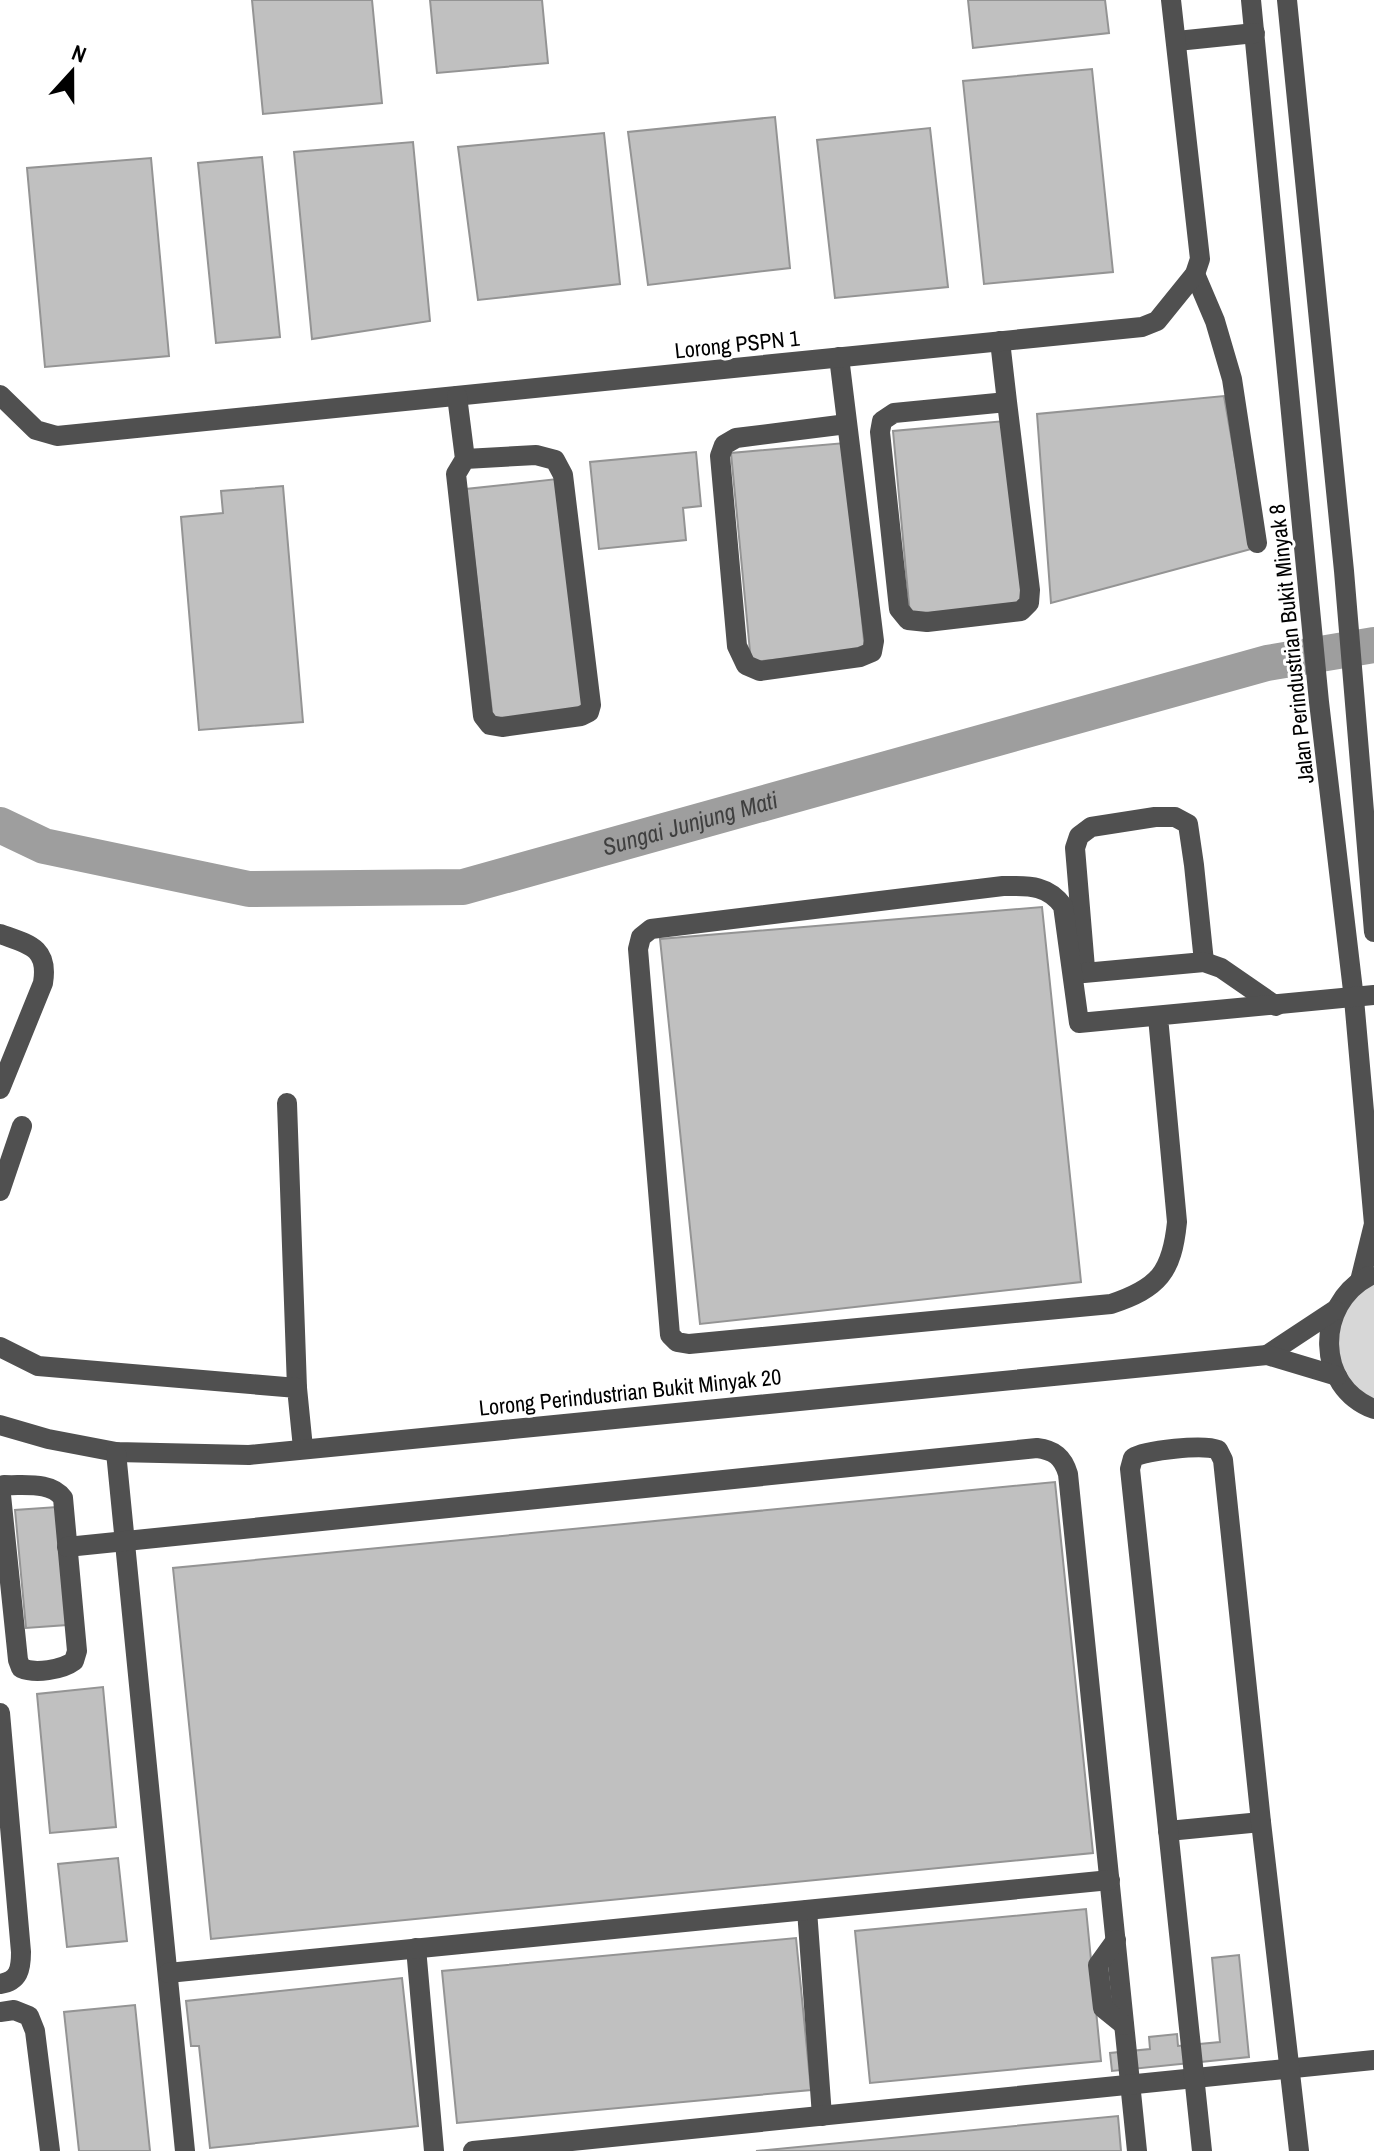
<svg xmlns="http://www.w3.org/2000/svg" width="1374" height="2151" font-family="'Archivo Narrow',sans-serif">
	<style>
		.green { fill: #d7d7d7 }
		.lines { fill: none; stroke-linecap: round; stroke-linejoin: round }
		.river { stroke: #9e9e9e; stroke-width: 36 }
		.building { fill: #c0c0c0; stroke: #949494; stroke-width: 2 }
		.minor { stroke: #505050; stroke-width: 20 }
		.labels { text-anchor: middle; stroke-width: 6; stroke-linejoin: round; paint-order: stroke }
		.street-label { font-size: 22px; fill: #000; stroke: #fff }
		.water-label { font-size: 24px; font-style: italic; fill: #3f3f3f; stroke: #fff }
	</style>
	<rect width="100%" height="100%" fill="#fff"/>
	<!-- green -->
	<polygon class="green" points="1374,1283 1374,1401 1348,1381 1338,1361 1340,1317 1352,1298"/>
	<g class="lines">
		<!-- river -->
		<path class="river" id="s1" d="M 0,825 L 44,846 L 249,889 L 463,887 L 1267,663 L 1374,645"/>
	</g>
	<!-- building -->
	<g class="building">
		<polygon points="252,0 372,0 382,103 263,114"/>
		<polygon points="430,0 542,0 548,63 437,73"/>
		<polygon points="968,0 1105,0 1109,33 973,48"/>
		<polygon points="1092,69 1113,272 984,284 963,81"/>
		<polygon points="775,117 790,268 648,285 628,132"/>
		<polygon points="930,128 948,287 835,298 817,140"/>
		<polygon points="604,133 620,284 478,300 458,147"/>
		<polygon points="413,142 430,321 312,339 294,152"/>
		<polygon points="262,157 280,337 216,343 198,163"/>
		<polygon points="151,158 169,356 45,367 27,168"/>
		<polygon points="1224,396 1251,549 1051,603 1037,414"/>
		<polygon points="1005,421 1023,604 910,615 893,431"/>
		<polygon points="845,443 865,651 751,662 731,453"/>
		<polygon points="696,452 701,506 683,508 686,540 599,549 590,462"/>
		<polygon points="557,479 584,710 493,720 466,489"/>
		<polygon points="283,486 303,722 199,730 181,517 223,513 221,491"/>
		<polygon points="1042,907 1081,1282 700,1324 660,939"/>
		<polygon points="1055,1482 1093,1853 211,1939 173,1568"/>
		<polygon points="57,1507 67,1625 26,1628 15,1510"/>
		<polygon points="103,1687 116,1827 50,1833 37,1694"/>
		<polygon points="118,1858 127,1941 67,1947 58,1864"/>
		<polygon points="1086,1909 1101,2061 870,2083 855,1931"/>
		<polygon points="796,1938 811,2090 457,2123 442,1971"/>
		<polygon points="1239,1955 1249,2057 1112,2071 1110,2053 1150,2049 1149,2037 1177,2034 1178,2046 1220,2042 1212,1958"/>
		<polygon points="402,1978 418,2126 210,2148 199,2046 191,2046 186,2001"/>
		<polygon points="135,2005 150,2151 79,2151 64,2012"/>
		<polygon points="1118,2116 1121,2151 756,2151"/>
	</g>
	<g class="lines">
		<!-- minor -->
		<g class="minor">
			<polyline points="1251,0 1319,702 1354,999 1374,1224 1360,1281"/>
			<polyline points="1287,0 1344,571 1374,932"/>
			<polyline points="1177,41 1255,33"/>
			<polyline points="1195,274 1215,321 1232,379 1257,543"/>
			<polyline points="1000,341 1007,402 1030,590 1029,603 1021,611 927,622 908,620 899,609 880,432 882,421 894,413 1007,402"/>
			<polyline points="839,357 874,641 872,652 860,657 760,671 746,665 737,646 720,456 724,445 736,438 847,424"/>
			<polyline points="0,395 36,430 57,436 1142,327 1157,321 1195,274 1200,259 1171,0"/>
			<polyline points="457,396 465,459 456,474 483,716 490,725 502,727 581,716 589,712 591,705 563,475 555,460 536,455 465,459"/>
			<path d="M 0,934 C 28,944 49,947 43,983 L 0,1089"/>
			<polyline points="1085,968 1075,848 1079,836 1091,827 1155,817 1175,817 1188,824 1194,865 1204,962"/>
			<polyline points="1073,974 1204,962 1221,968 1276,1006"/>
			<path d="M 1158,1017 L 1177,1222 C 1172,1272 1159,1288 1111,1304 L 689,1344 L 677,1342 L 670,1335 L 638,949 L 641,937 L 651,929 L 1003,886 C 1027,886 1047,884 1063,906 L 1079,1023 L 1374,995"/>
			<polyline points="287,1103 297,1388"/>
			<polyline points="0,1191 22,1126"/>
			<path d="M 1369,1276 C 1315,1304 1315,1387 1374,1409"/>
			<polyline points="0,1347 38,1366 297,1388 303,1448"/>
			<polyline points="1267,1355 1335,1310"/>
			<polyline points="0,1425 48,1439 116,1452 249,1455 1267,1355 1337,1376"/>
			<polyline points="116,1452 185,2151"/>
			<path d="M 4,1485 C 24,1486 51,1481 63,1498 L 77,1651 L 74,1661 C 62,1670 35,1674 21,1668 L 18,1660 L 1,1495 L 1,1488 Z"/>
			<path d="M 67,1547 L 1037,1448 C 1054,1450 1063,1457 1068,1474 L 1137,2151"/>
			<path d="M 0,1713 L 21,1952 C 21,1969 19,1981 0,1984"/>
			<polyline points="1168,1831 1261,1822"/>
			<polyline points="807,1910 822,2116"/>
			<polyline points="1116,1940 1098,1965 1103,2008 1124,2025"/>
			<polyline points="416,1948 434,2151"/>
			<polyline points="168,1973 1110,1880"/>
			<polyline points="0,2012 14,2010 29,2016 35,2031 50,2151"/>
			<polyline points="473,2151 1374,2060"/>
			<path d="M 1202,2151 L 1130,1469 L 1133,1458 C 1145,1450 1204,1444 1218,1450 L 1223,1460 L 1261,1822 L 1299,2151"/>
		</g>
	</g>
	<g class="labels">
		<!-- street labels -->
		<g class="street-label">
			<text transform="translate(737 344) rotate(-6)" y="8">Lorong PSPN 1</text>
			<text transform="translate(1291 644) rotate(-96)" y="8">Jalan Perindustrian Bukit Minyak 8</text>
			<text transform="translate(630 1392) rotate(-6)" y="8">Lorong Perindustrian Bukit Minyak 20</text>
		</g>
		<!-- water labels -->
		<g class="water-label">
			<text dy="8" stroke="none"><textPath href="#s1" startOffset="708">Sungai Junjung Mati</textPath></text>
		</g>
	</g>
	<!-- north arrow -->
	<g transform="translate(72 72) rotate(21)" stroke="#ffffff" stroke-width="6" paint-order="stroke">
	<path d="M0-6L14 30L0 20L-14 30Z" fill="#000000"/>
	<text y="-12" font-size="22" font-weight="bold" text-anchor="middle" fill="#000000">N</text>
	</g>
</svg>
